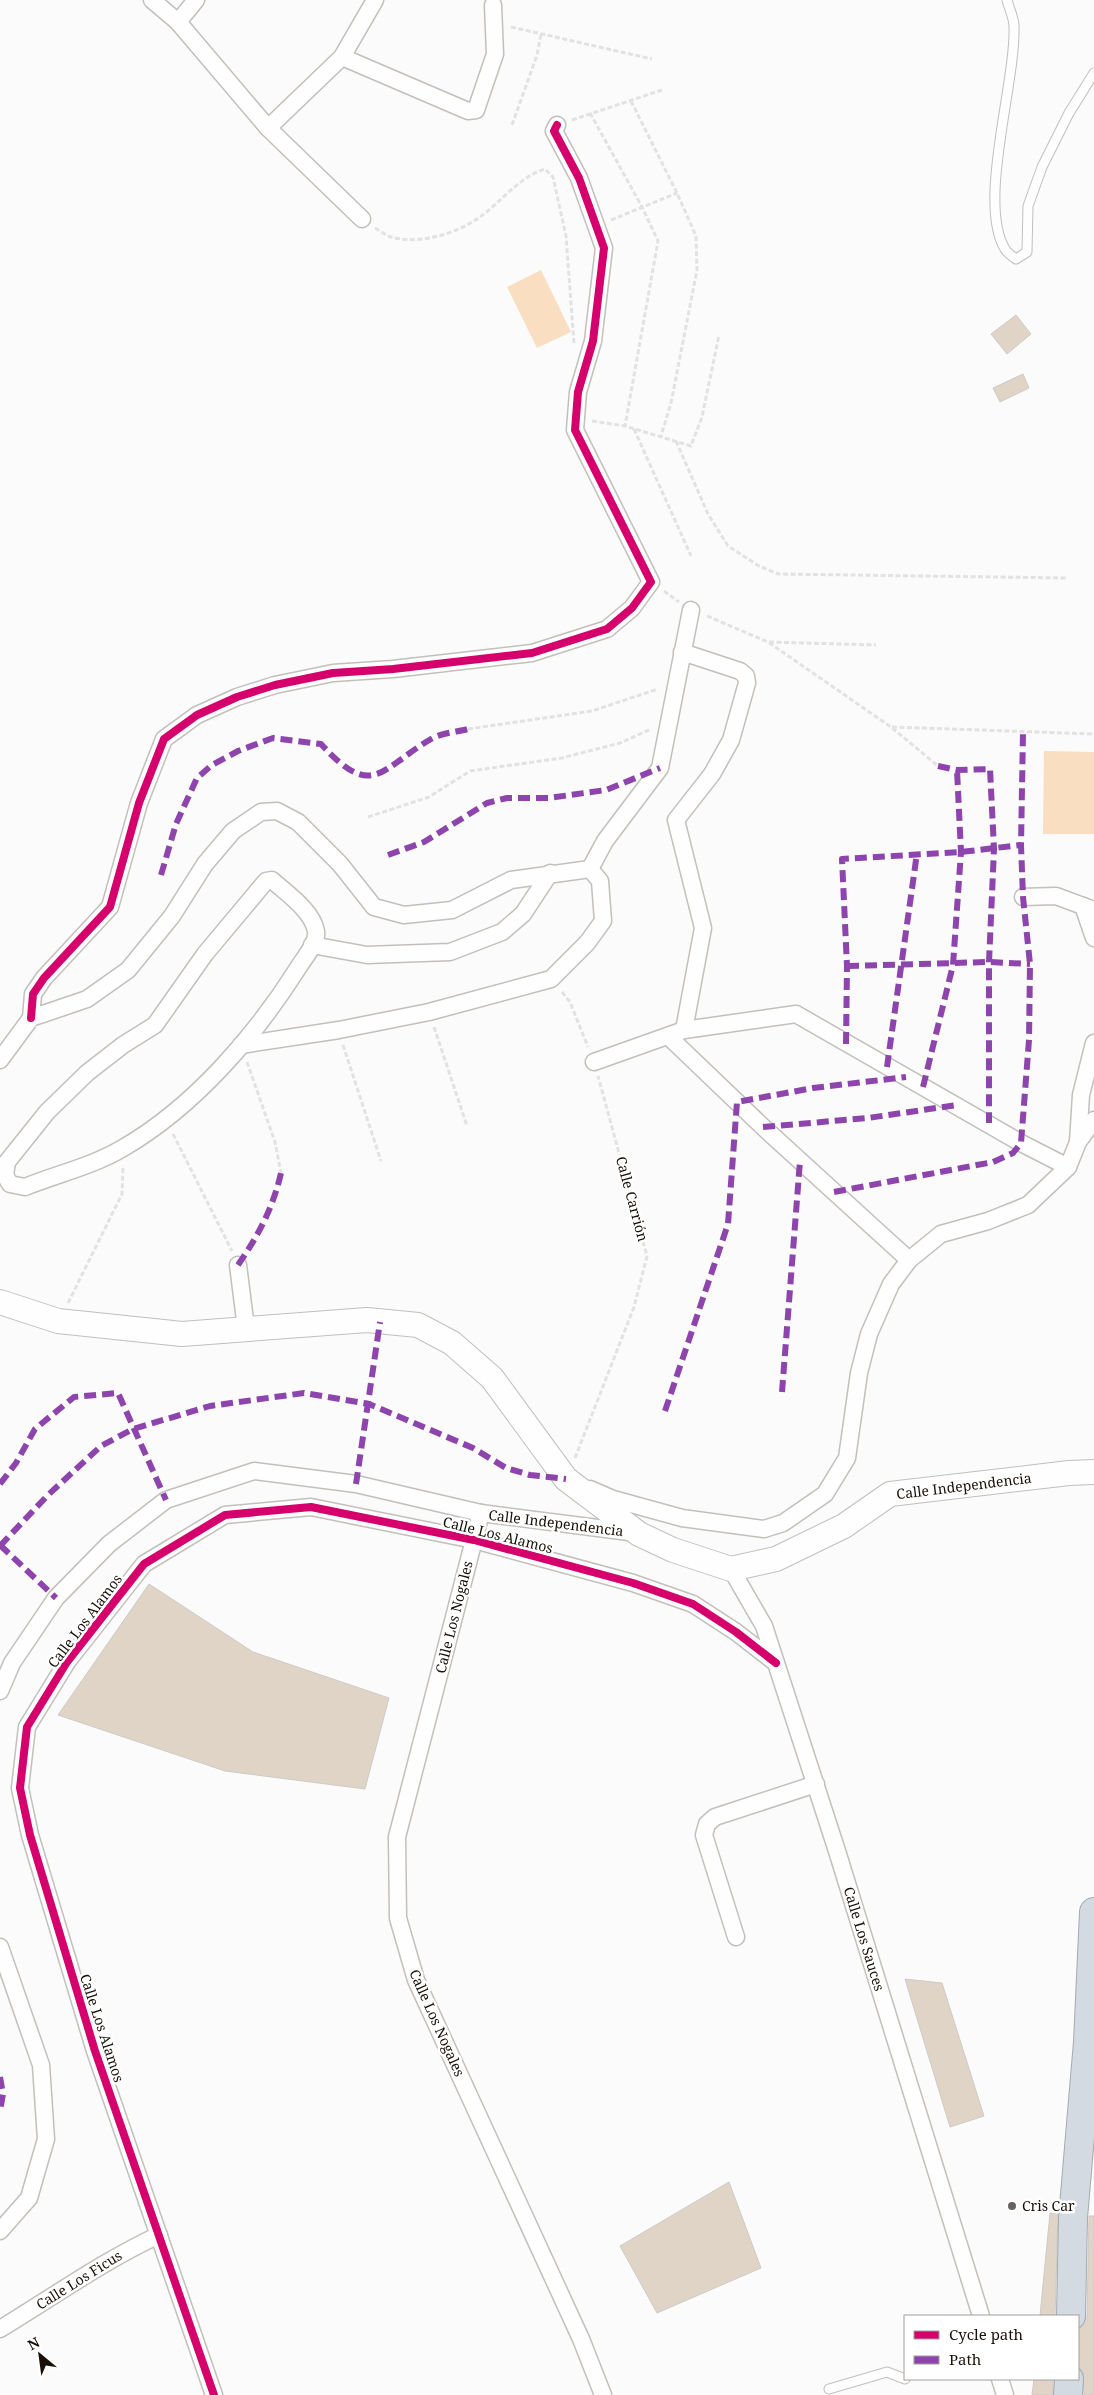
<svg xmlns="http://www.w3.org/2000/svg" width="1094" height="2395" font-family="'Noto Serif',serif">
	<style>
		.green { fill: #f9dec1 }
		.building { fill: #e0d4c7; stroke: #cecac5 }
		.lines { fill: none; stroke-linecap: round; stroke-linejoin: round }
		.lane-casing { stroke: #c3bfbb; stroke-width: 11 }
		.street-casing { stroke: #c3bfbb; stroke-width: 19 }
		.secondary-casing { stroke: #c3bfbb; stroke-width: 26 }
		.highway-casing { stroke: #a3aab1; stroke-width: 30 }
		.path { stroke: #e2e2e2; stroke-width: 3; stroke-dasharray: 5 2.5; stroke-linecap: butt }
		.lane { stroke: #fefefe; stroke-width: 9 }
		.street { stroke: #fefefe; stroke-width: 16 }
		.secondary { stroke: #fefefe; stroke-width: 24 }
		.highway { stroke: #d4dae2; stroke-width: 28 }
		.quiet { stroke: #8e44ad; stroke-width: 6; stroke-dasharray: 12 6; stroke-linecap: butt }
		.cycleway-casing { stroke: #fff; stroke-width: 11 }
		.cycleway { stroke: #d6006c; stroke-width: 8 }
		.poi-dot { fill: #68635e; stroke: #fff; stroke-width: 2 }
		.labels { text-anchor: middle; stroke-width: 5; stroke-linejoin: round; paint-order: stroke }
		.street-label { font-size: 14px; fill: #191109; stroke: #fff }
		.poi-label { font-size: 14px; fill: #191109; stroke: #fff; text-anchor: start }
	</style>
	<rect width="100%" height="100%" fill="#fbfbfb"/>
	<!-- green -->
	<g class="green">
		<polygon points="541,270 571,332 537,348 507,287"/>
		<polygon points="1044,751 1094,752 1094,834 1043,834"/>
	</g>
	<!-- building -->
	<g class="building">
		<polygon points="1016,315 1031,334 1007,354 991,334"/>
		<polygon points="1023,374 1029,388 1000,402 993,388"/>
		<polygon points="149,1584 253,1652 389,1698 365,1789 225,1771 58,1715"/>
		<polygon points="905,1979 942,1983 984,2116 950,2127"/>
		<polygon points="729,2182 761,2268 657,2313 620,2246"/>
		<polygon points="1050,2213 1058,2214 1055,2316 1040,2316"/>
		<polygon points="1089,2216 1094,2216 1094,2395 1084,2395 1083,2373 1078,2366 1078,2330 1084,2324 1087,2316"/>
		<polygon points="1034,2379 1053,2379 1053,2395 1032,2395"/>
	</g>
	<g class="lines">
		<defs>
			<g id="lane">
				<path d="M 1007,0 C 1009,8 1014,18 1014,26 C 1016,83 977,203 1005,249 C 1007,253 1012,256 1016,259 L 1027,252 L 1028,206 L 1042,167 L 1069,113 L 1094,73"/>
				<polyline points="829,2389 887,2372 905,2379"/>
			</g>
			<g id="street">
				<polyline points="152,0 178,22 268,128 362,219"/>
				<polyline points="178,22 196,0"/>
				<polyline points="342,57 468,111 476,110 495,54 493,5"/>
				<polyline points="268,128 342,57 375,0"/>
				<polyline points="682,652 740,671 746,676 747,683 731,740 712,774 676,820 703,928 684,1030"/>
				<polyline points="590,869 605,841 660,768 691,610"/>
				<path d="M 272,880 C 286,893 312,910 316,931 C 318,943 304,958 298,968 C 255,1036 194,1107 123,1148 C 93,1166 57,1174 25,1187 L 10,1184 L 5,1175 L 7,1162 L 47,1112 L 87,1073 L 123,1045 L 155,1025 L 205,954 L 266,881 Z"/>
				<polyline points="1023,897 1056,896 1094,910"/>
				<polyline points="1083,906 1094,938"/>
				<polyline points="312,945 367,955 450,952 502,932 523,914 550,873"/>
				<polyline points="31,1018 33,994 44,978 110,907 139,803 164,739 197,715 237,697 275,685 333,673 393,669 532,653 607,629 632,608 651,582 575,430 578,392 593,341 604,248 579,178 554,131 557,125"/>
				<polyline points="668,1036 763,1127 909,1260"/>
				<polyline points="0,1060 31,1018 87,999 128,970 172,916 205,864 233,831 261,812 277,811 298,822 340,864 374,907 404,915 452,910 511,880 590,869 600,881 603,921 587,943 551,979 429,1012 339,1030 241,1045"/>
				<polyline points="594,1062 684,1030 796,1014 1021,1143 1068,1167"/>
				<polyline points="1078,1142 1081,1095 1094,1043"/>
				<polyline points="238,1265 246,1328"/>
				<polyline points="590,1489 613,1499 682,1518 764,1529 783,1523 825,1494 847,1458 859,1373 869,1334 891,1284 909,1260 941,1234 988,1221 1028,1205 1068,1167 1078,1142 1094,1120"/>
				<polyline points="481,1513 397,1837 398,1918 416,1980 581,2339 603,2395"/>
				<polyline points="731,1569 764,1626 837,1851 981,2316"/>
				<polyline points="0,1691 12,1663 56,1598 109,1544 166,1500 254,1471 356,1484 481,1513 637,1533"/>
				<polyline points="736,1937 704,1835 707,1824 715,1817 816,1784"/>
				<polyline points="0,1947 41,2065 46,2139 29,2198 0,2231"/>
				<path d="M 0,2329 C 53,2297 103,2261 159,2235"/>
				<polyline points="1000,2379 1005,2395"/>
				<polyline points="214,2395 95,2051 30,1835 20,1788 27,1727 67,1662 144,1564 225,1515 311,1507 474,1540 633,1583 693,1604 736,1632 776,1663"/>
			</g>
			<polyline id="secondary" points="0,1302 58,1321 182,1334 367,1320 418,1325 452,1343 492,1378 566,1479 639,1534 673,1550 731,1569 776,1559 844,1526 890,1494 1069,1473 1094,1472"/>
			<g id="highway">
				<polyline points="1071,2316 1073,2218 1088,2042 1094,1912"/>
				<polyline points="1068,2395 1069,2379"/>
			</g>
		</defs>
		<!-- lane casing -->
		<use href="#lane" class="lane-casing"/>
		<!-- street casing -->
		<use href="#street" class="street-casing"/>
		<!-- secondary casing -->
		<use href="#secondary" class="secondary-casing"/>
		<!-- highway casing -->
		<use href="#highway" class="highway-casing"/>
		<!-- path -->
		<g class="path">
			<polyline points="511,27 652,59"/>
			<polyline points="631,101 677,193 696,236 697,270 671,403 661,436"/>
			<polyline points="590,113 642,207 658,241 625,426"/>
			<polyline points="572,120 662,90"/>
			<polyline points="512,125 537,55 541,34"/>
			<polyline points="611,220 677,193"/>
			<path d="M 375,228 C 379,230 384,234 388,236 C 417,246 456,234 480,217 C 502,201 519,177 545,169 L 553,177 L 566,236 L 574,343"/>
			<polyline points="592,421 625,426 691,446 702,417 719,335"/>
			<polyline points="634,429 691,556"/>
			<polyline points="676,441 708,514 728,546 759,566 778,574 1067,578"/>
			<polyline points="664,591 679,602"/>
			<polyline points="707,616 768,642 891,727 938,766"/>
			<polyline points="769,642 876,645"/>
			<polyline points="892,727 1094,734"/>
			<polyline points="468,729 592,711 658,689"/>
			<polyline points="368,817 429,797 470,771 562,758 620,743 651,729"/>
			<polyline points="562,992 570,1002 588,1047"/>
			<polyline points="434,1027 467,1126"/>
			<polyline points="343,1045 381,1161"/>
			<polyline points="247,1062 275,1142 281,1173"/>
			<polyline points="173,1134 232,1251"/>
			<polyline points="68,1303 122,1194 123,1167"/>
			<polyline points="575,1458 634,1307 647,1256 598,1076"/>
		</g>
		<!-- lane -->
		<use href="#lane" class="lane"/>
		<!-- street -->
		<use href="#street" class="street"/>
		<!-- secondary -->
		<use href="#secondary" class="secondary"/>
		<!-- highway -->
		<use href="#highway" class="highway"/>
		<!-- quiet -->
		<g class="quiet">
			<polyline points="938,766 957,770 990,769 994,849 989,962 989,1123"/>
			<polyline points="388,855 424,842 487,803 507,798 549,798 606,790 660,768"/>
			<path d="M 161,875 L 176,824 L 197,778 L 212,765 L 238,751 L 273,738 L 321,744 C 373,801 380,769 431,739 C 441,733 457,732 468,729"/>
			<polyline points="847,966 989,962 1030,964"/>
			<polyline points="846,1044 847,966 842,859 961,852 1021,845"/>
			<polyline points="887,1067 917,853"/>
			<polyline points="923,1087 953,965 961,852 957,770"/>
			<polyline points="763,1127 868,1118 957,1105"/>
			<polyline points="834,1192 993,1162 1013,1153 1021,1143 1029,1040 1030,964 1023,897 1021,845 1023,732"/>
			<path d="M 238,1265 C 258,1236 273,1208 281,1173"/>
			<polyline points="782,1392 800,1161"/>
			<polyline points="665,1411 728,1224 737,1102 813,1088 906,1077"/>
			<polyline points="0,1484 16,1463 35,1429 74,1397 118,1393 166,1500"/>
			<polyline points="356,1484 380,1322"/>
			<polyline points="0,1545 56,1598"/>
			<polyline points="0,1546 48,1495 101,1446 133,1429 210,1406 304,1393 369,1404 473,1448 506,1468 530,1475 566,1479"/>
			<polyline points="0,2077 3,2094 0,2111"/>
		</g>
		<defs>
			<g id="cycleway">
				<polyline points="31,1018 33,994 44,978 110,907 139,803 164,739 197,715 237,697 275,685 333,673 393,669 532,653 607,629 632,608 651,582 575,430 578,392 593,341 604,248 579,178 554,131 557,125"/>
				<polyline points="214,2395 95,2051 30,1835 20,1788 27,1727 67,1662 144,1564 225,1515 311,1507 474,1540 633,1583 693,1604 736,1632 776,1663"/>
			</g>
		</defs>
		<!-- cycleway casing -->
		<use href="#cycleway" class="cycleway-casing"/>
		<!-- cycleway -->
		<use href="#cycleway" class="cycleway"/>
	</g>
	<!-- markers -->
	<circle class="poi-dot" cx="1012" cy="2206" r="5"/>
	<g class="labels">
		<!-- street labels -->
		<g class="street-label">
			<text transform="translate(632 1199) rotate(75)" y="5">Calle Carrión</text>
			<text transform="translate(964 1486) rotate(-7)" y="5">Calle Independencia</text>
			<text transform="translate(556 1523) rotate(7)" y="5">Calle Independencia</text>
			<text transform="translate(498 1535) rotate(14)" y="5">Calle Los Alamos</text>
			<text transform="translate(454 1617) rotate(-76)" y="5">Calle Los Nogales</text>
			<text transform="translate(85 1621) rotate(-53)" y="5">Calle Los Alamos</text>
			<text transform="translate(864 1939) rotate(73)" y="5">Calle Los Sauces</text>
			<text transform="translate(437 2023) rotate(66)" y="5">Calle Los Nogales</text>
			<text transform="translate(102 2028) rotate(72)" y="5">Calle Los Alamos</text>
			<text transform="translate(79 2280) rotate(-32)" y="5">Calle Los Ficus</text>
		</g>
		<!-- poi labels -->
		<g class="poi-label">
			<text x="1022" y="2211">Cris Car</text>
		</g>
	</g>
	<!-- legend -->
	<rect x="904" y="2315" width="175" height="65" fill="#ffffff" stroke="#a3a09d"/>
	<rect x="914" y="2331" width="25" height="8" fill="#d6006c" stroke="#a3a09d"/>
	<text x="949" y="2340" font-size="15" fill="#191109">Cycle path</text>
	<rect x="914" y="2356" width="25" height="8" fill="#8e44ad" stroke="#a3a09d"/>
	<text x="949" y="2365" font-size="15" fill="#191109">Path</text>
	<!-- north arrow -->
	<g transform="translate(40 2355) rotate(331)" stroke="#ffffff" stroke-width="4" paint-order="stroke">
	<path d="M0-4L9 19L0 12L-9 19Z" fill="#191109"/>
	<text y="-8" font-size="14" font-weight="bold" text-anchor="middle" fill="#191109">N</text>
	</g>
</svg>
